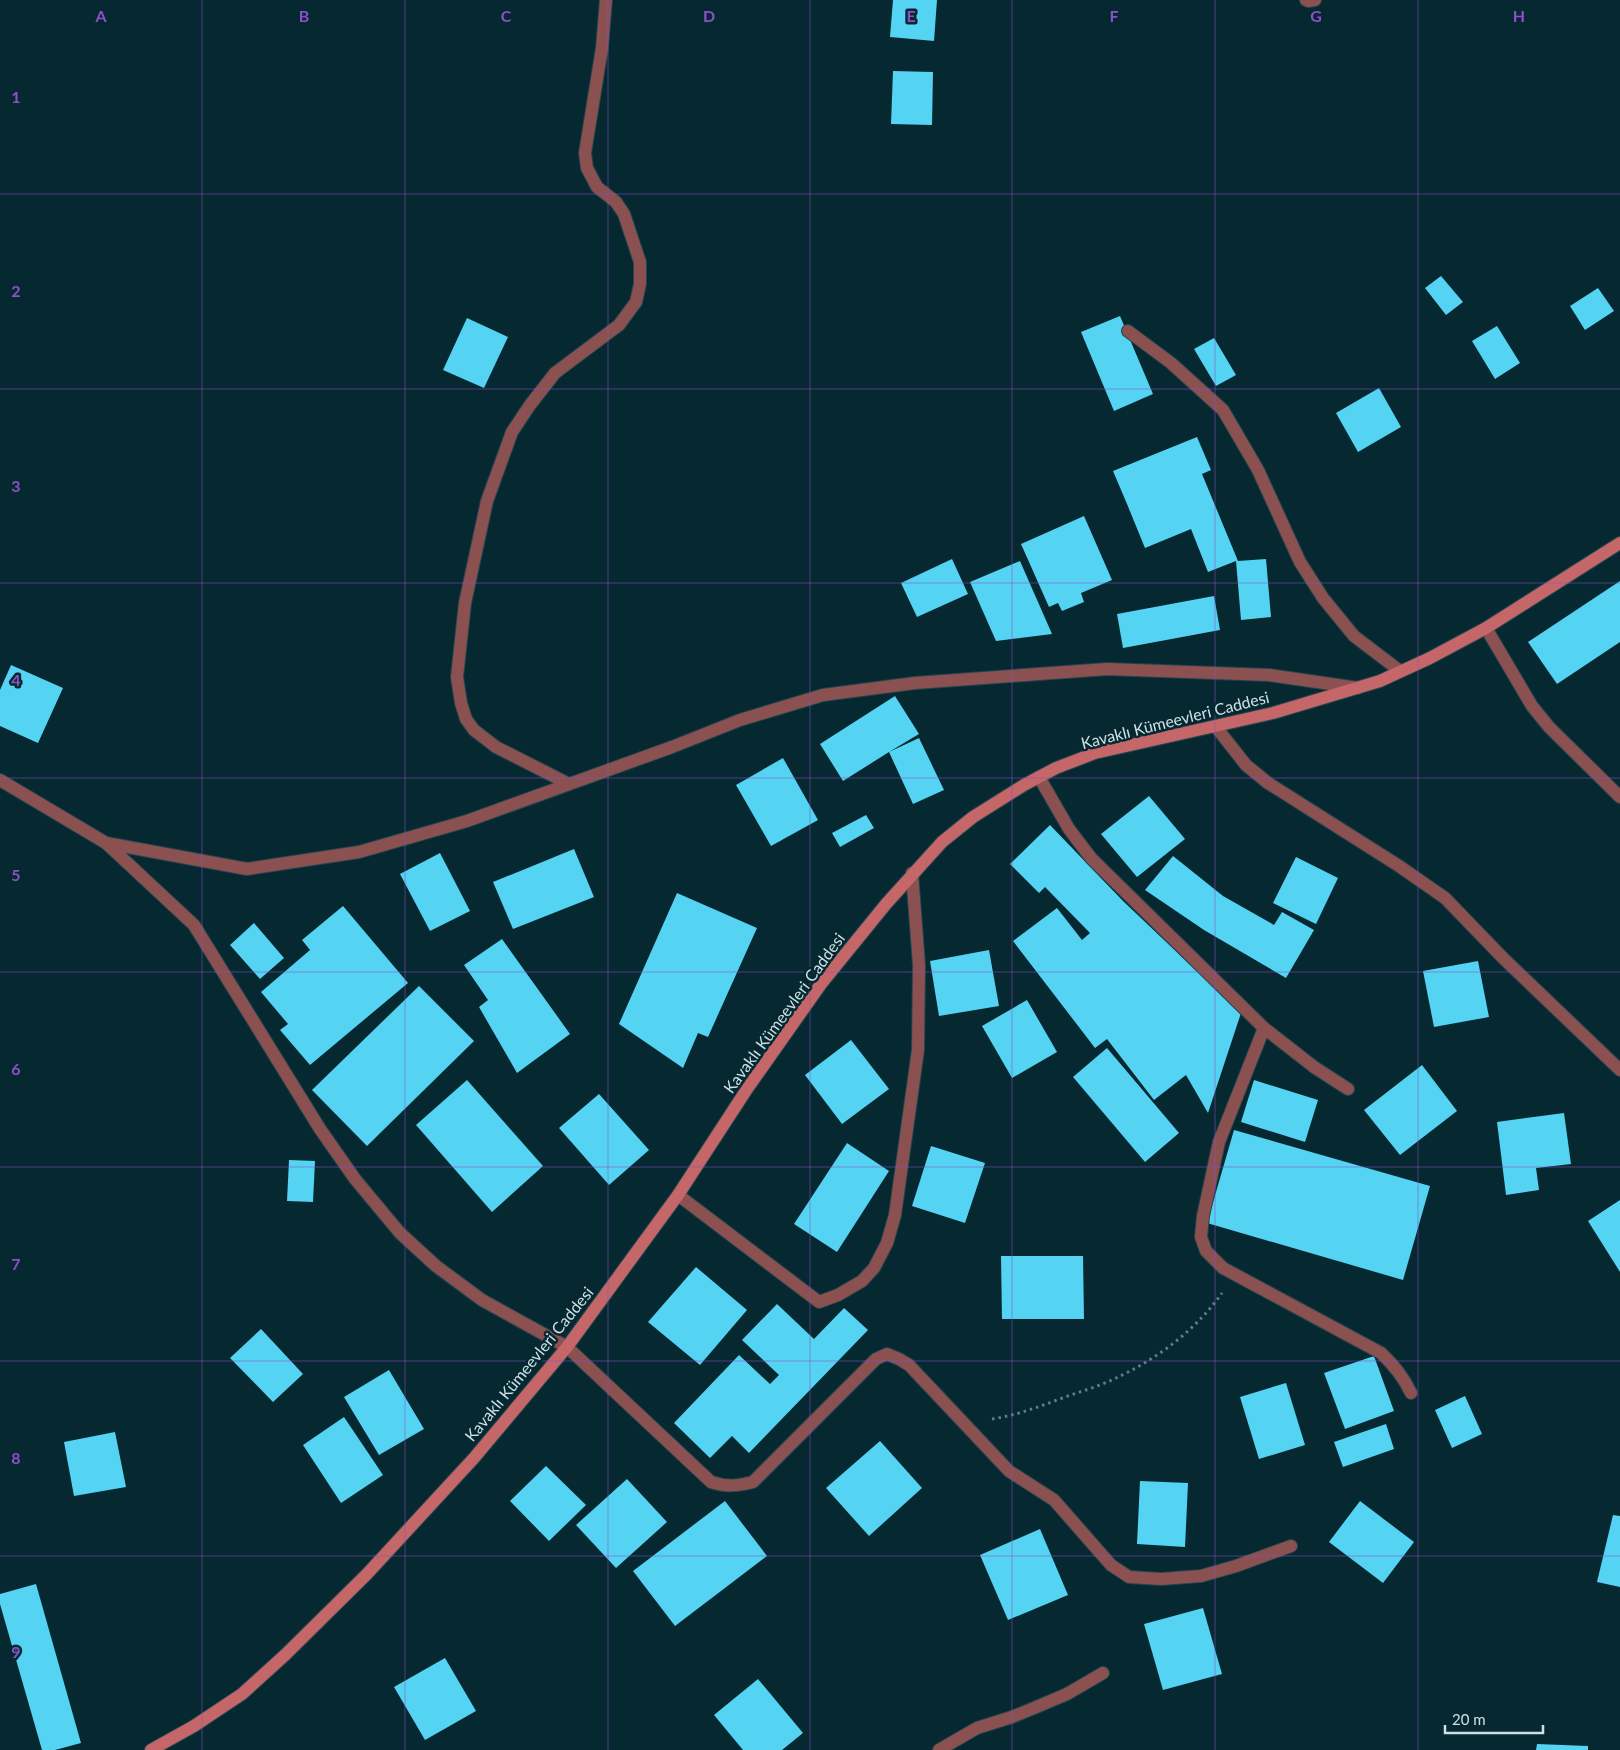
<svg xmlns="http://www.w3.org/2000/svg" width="1620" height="1750" font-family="Lato,sans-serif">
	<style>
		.building { fill: #55d3f3 }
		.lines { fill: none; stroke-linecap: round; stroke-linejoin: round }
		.lane-casing { stroke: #25454e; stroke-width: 14 }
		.street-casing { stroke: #25454e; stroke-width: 14 }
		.secondary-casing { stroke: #25454e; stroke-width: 14 }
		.path { stroke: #627d85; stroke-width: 3; stroke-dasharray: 2.5 4; stroke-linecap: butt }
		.lane { stroke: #8b5050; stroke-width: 12 }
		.street { stroke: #8b5050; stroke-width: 12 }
		.secondary { stroke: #c56668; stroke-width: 12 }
		.grid { fill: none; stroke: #8c50c7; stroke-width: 1; stroke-opacity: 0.55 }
		.labels { text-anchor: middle; stroke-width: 5; stroke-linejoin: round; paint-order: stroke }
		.street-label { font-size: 16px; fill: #cee0e6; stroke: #052831 }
		.grid-label { font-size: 16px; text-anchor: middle; font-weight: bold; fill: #8c50c7; stroke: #052831; stroke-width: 5; stroke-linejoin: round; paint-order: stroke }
	</style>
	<rect width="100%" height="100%" fill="#052831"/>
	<!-- building -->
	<g class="building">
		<polygon points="893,0 937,0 934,41 890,37"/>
		<polygon points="893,71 933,72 932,125 891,124"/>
		<polygon points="1441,276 1463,302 1446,315 1425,288"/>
		<polygon points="1598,288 1614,311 1585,330 1570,306"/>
		<polygon points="1120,316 1153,394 1114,411 1081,332"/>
		<polygon points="467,318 508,337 484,388 443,370"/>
		<polygon points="1497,326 1520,363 1495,379 1472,341"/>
		<polygon points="1214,338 1236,375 1216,386 1194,349"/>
		<polygon points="1379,388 1401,427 1358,452 1336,413"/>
		<polygon points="1197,437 1211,470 1202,474 1238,561 1266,559 1271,617 1241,620 1236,561 1208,572 1191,529 1145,548 1127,504 1113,471"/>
		<polygon points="1084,516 1112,580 1081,593 1084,602 1062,611 1058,603 1049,607 1021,544"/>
		<polygon points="952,559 968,594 917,617 901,583"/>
		<polygon points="1020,561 1052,634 996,641 970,582"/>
		<polygon points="1620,581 1620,642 1557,684 1528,642"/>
		<polygon points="1214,596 1220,630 1123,648 1117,614"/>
		<polygon points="11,665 63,688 38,743 0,726 0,690"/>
		<polygon points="895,696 919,734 889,752 919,738 944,790 913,804 889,752 843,781 820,744"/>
		<polygon points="783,758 818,820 771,846 736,785"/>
		<polygon points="1149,796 1185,839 1137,877 1101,834"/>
		<polygon points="866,815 874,828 840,847 832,833"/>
		<polygon points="1050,825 1123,901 1241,1013 1208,1113 1186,1075 1154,1100 1107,1039 1095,1048 1013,941 1057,908 1082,940 1090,933 1045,887 1039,893 1010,864"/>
		<polygon points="574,849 594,897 513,929 493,882"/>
		<polygon points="440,853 470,911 430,931 400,874"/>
		<polygon points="1173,856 1223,896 1274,925 1282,912 1314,930 1286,978 1204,930 1145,890"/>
		<polygon points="1296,857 1338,878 1316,924 1273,903"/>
		<polygon points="677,893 757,928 708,1037 698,1033 683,1068 619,1024"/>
		<polygon points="343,906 408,983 310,1065 280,1030 288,1024 261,992 310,950 302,940"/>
		<polygon points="254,923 284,958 260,979 230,945"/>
		<polygon points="502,939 570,1034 517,1073 479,1007 488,1000 464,965"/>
		<polygon points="989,950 999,1006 939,1016 930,961"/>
		<polygon points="1478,961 1489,1017 1434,1027 1423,971"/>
		<polygon points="419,986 474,1041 367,1146 312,1090"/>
		<polygon points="1027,1000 1057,1052 1012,1078 982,1026"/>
		<polygon points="851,1040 889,1089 842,1124 805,1075"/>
		<polygon points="1107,1048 1179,1133 1145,1162 1073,1077"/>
		<polygon points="1422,1065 1457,1111 1400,1155 1364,1110"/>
		<polygon points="467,1080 543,1166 492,1212 416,1125"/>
		<polygon points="1254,1080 1318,1100 1305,1142 1241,1122"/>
		<polygon points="599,1094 649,1150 609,1185 559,1128"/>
		<polygon points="1564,1113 1571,1164 1536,1168 1539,1190 1506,1195 1497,1122"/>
		<polygon points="1234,1130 1430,1186 1403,1280 1207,1223"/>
		<polygon points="847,1143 889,1171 837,1252 794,1224"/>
		<polygon points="931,1146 985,1163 965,1223 912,1206"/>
		<polygon points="289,1160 315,1161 313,1202 287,1201"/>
		<polygon points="1620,1200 1620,1272 1588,1221"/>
		<polygon points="1001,1256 1083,1256 1084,1319 1002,1319"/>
		<polygon points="696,1267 747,1310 700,1365 648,1322"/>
		<polygon points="777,1304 814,1339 844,1308 868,1330 749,1453 732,1436 710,1458 674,1423 739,1355 770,1384 779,1375 742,1340"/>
		<polygon points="261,1329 303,1374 273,1402 230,1358"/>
		<polygon points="1374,1356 1394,1411 1345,1429 1324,1373"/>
		<polygon points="389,1370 424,1429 379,1455 344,1397"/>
		<polygon points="1286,1383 1305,1445 1259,1459 1240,1397"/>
		<polygon points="1465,1396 1482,1434 1452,1448 1435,1410"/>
		<polygon points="344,1417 383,1475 341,1503 303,1445"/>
		<polygon points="1386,1424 1394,1449 1343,1467 1334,1442"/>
		<polygon points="115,1432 126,1487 74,1496 64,1442"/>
		<polygon points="880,1441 922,1488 869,1536 826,1488"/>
		<polygon points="546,1466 586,1505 549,1541 510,1501"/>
		<polygon points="627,1479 667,1522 616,1568 576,1525"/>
		<polygon points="1140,1481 1188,1483 1185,1547 1137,1544"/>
		<polygon points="725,1501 767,1556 675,1626 633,1571"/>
		<polygon points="1360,1501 1414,1542 1383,1583 1329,1542"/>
		<polygon points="1613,1515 1620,1516 1620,1587 1597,1582"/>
		<polygon points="1040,1529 1068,1595 1008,1620 980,1555"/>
		<polygon points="36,1584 81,1743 55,1750 42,1750 0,1604 0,1594"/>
		<polygon points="1203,1608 1222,1674 1163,1690 1144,1624"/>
		<polygon points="445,1658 476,1711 425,1740 394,1687"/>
		<polygon points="758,1679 803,1733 782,1750 743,1750 714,1715"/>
		<polygon points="1537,1744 1588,1746 1588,1750 1536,1750"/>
	</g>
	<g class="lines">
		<defs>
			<g id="lane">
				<polyline points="1128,331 1171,363 1223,410 1258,470 1300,562 1323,598 1354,636 1400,671"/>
				<polyline points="1486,628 1532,706 1549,727 1620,797"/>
				<polyline points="678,1195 819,1302 838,1295 862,1281 874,1268 887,1243 895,1215 918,1050 919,965 912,873"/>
			</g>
			<g id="street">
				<polyline points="1306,0 1308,1 1315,0"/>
				<polyline points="1216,727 1246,765 1268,783 1399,866 1445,898 1503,958 1620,1070"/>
				<polyline points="1039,777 1069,829 1091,858 1264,1028 1314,1067 1348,1089"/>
				<polyline points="0,780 106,843 247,869 359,852 467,821 672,747 740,720 823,695 915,683 1107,669 1269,675 1358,688"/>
				<polyline points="569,784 496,747 474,730 466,719 461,703 457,677 465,603 487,501 512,432 530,405 555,373 619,325 636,302 640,284 640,262 624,214 616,202 597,187 587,168 585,153 602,48 606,0"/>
				<path d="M 106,843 L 194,925 L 320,1129 L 355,1179 L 400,1233 L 436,1266 L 482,1300 L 567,1347 L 711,1482 C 726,1487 738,1486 753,1482 L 876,1359 L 887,1354 L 899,1359 L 909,1365 L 1009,1471 L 1054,1500 L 1111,1565 L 1129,1577 L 1161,1579 L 1201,1576 L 1236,1566 L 1291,1546"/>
				<path d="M 1264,1028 L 1219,1142 L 1203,1216 L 1201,1237 L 1206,1251 L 1223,1268 L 1381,1353 C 1394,1365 1403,1376 1411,1393"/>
				<polyline points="939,1750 977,1728 1012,1717 1034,1708 1067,1694 1103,1673"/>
			</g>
			<polyline id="secondary" points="151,1750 194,1726 242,1694 285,1655 367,1574 474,1458 567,1347 678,1195 747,1089 821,984 886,904 942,842 973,817 1024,785 1056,768 1095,753 1273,713 1380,681 1430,658 1486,628 1620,543"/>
		</defs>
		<!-- lane casing -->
		<use href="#lane" class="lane-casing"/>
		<!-- street casing -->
		<use href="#street" class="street-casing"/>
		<!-- secondary casing -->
		<use href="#secondary" class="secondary-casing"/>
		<!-- path -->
		<path class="path" d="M 992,1419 C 1018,1415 1041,1406 1065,1397 C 1082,1391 1100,1386 1116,1378 C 1157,1359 1196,1330 1222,1293"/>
		<!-- lane -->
		<use href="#lane" class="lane"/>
		<!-- street -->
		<use href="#street" class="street"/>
		<!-- secondary -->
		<use href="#secondary" class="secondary"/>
	</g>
	<!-- grid -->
	<path class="grid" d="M 202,0 L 202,1750M 405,0 L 405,1750M 608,0 L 608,1750M 810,0 L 810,1750M 1012,0 L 1012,1750M 1215,0 L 1215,1750M 1418,0 L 1418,1750M 0,194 L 1620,194M 0,389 L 1620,389M 0,583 L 1620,583M 0,778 L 1620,778M 0,972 L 1620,972M 0,1167 L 1620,1167M 0,1361 L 1620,1361M 0,1556 L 1620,1556"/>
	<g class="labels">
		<!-- street labels -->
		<g class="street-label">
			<text transform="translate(1175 720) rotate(-14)" y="6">Kavaklı Kümeevleri Caddesi</text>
			<text transform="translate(784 1013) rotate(-54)" y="6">Kavaklı Kümeevleri Caddesi</text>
			<text transform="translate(529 1364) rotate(-51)" y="6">Kavaklı Kümeevleri Caddesi</text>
		</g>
	</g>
	<g class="grid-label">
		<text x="101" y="22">A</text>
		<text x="304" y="22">B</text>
		<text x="506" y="22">C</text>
		<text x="709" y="22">D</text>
		<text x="911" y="22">E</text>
		<text x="1114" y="22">F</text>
		<text x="1316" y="22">G</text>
		<text x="1519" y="22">H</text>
		<text x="16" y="103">1</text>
		<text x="16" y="297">2</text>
		<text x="16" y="492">3</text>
		<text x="16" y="686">4</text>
		<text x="16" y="881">5</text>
		<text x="16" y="1075">6</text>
		<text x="16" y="1270">7</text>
		<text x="16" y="1464">8</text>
		<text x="16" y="1658">9</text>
	</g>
	<!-- scale -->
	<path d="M1445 1725v8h98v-8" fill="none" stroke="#cee0e6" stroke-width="2.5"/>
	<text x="1452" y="1725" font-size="15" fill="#cee0e6" stroke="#052831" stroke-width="4" paint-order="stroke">20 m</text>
</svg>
